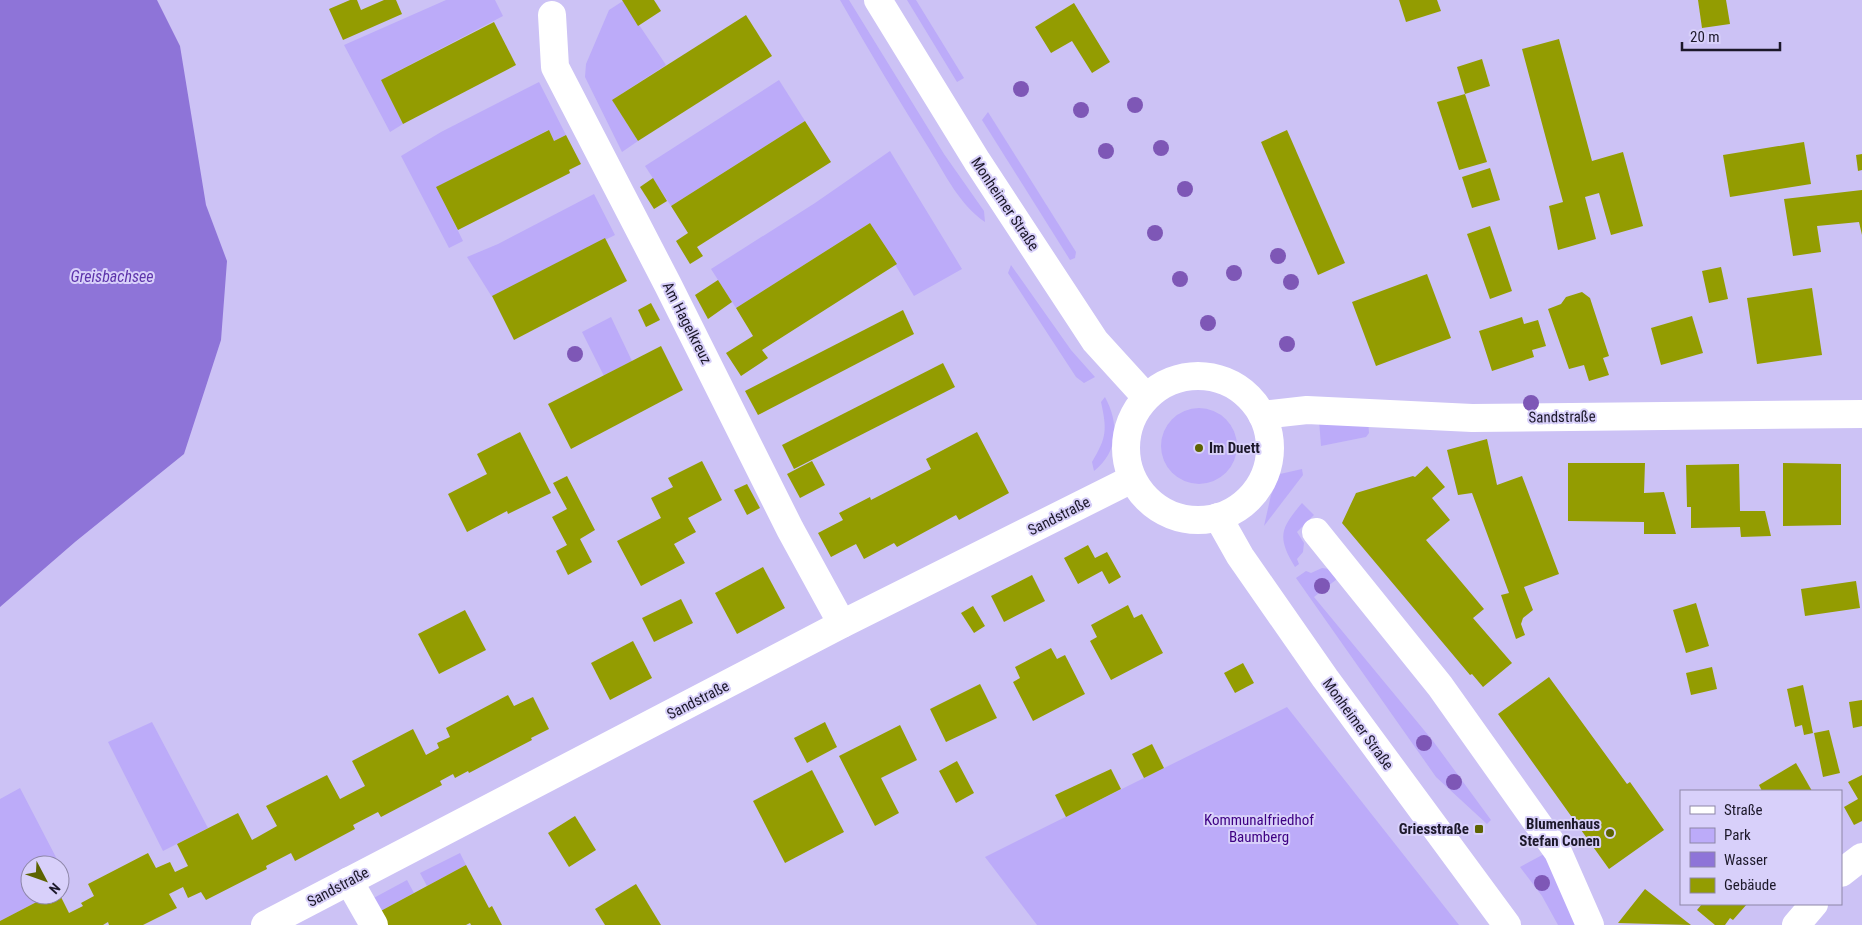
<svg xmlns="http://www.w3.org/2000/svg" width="1862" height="925" font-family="'Roboto Condensed',sans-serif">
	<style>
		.green { fill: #bcabf9 }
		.water { fill: #8e74d8 }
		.building { fill: #939c01 }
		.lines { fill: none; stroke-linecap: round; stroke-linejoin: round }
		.minor { stroke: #fff; stroke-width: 28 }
		.tree { fill: #7e57b6 }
		.poi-dot { fill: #5d6300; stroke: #d8d0fa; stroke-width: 2 }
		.labels { text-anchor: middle; stroke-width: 4; stroke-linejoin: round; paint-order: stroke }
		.street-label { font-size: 15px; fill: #1c182a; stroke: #d8d0fa }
		.poi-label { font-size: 15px; font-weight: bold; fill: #1c182a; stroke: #d8d0fa; text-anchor: end }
		.park-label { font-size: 15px; fill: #3e0083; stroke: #d8d0fa }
		.water-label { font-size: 16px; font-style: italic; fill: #5d33aa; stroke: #d8d0fa }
	</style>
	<rect width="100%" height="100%" fill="#ccc2f5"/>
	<!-- green -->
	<g class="green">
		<polygon points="446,0 495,0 503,16 381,80 403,124 390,132 344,45"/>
		<path d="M 840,0 L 849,0 L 944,154 L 984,211 L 985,222 C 960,205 946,176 930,150 C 899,101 869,51 840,0 Z"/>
		<polygon points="907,0 916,0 964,78 957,82"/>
		<polygon points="623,1 666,65 612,100 638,141 622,152 585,77 586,64 609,10"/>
		<polygon points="779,80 805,121 671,206 645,166"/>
		<polygon points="539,82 566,135 554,141 548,130 437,188 463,241 449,248 401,156 441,132"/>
		<polygon points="988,112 1076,252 1075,258 1070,260 982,120"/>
		<polygon points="890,151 962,269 914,296 870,223 736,308 711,269 815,203"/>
		<polygon points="594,194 615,235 492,297 467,257 498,244"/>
		<polygon points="1011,265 1071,350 1095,377 1084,383 1076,377 1008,273"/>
		<polygon points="611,317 632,361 604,376 582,332"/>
		<path d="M 1105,397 C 1119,423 1119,451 1094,471 L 1092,462 C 1107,437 1107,430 1101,402 Z"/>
		<circle cx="1199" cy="446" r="38"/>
		<polygon points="1319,420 1368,421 1369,433 1366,437 1321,446"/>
		<polygon points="1302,469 1303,475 1264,526 1271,495 1280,474"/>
		<path d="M 1302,503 L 1314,515 L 1297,532 L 1304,543 L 1303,552 L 1297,559 L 1299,564 L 1295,567 C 1277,537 1280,529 1302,503 Z"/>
		<polygon points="1322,568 1330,569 1337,579 1314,597 1433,741 1491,820 1487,824 1436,777 1296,578 1306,571 1311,573"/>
		<polygon points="1287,707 1459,925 1037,925 985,857"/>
		<polygon points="152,722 208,828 163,851 108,742"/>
		<polygon points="20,788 60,865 30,865 30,895 50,895 0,921 0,799"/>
		<polygon points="460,853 466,865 427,886 420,873"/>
		<polygon points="1546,853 1578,925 1558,925 1542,896 1520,867"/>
		<polygon points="407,880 414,893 377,913 370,900"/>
	</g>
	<!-- water -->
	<polygon class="water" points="0,0 157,0 180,46 206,205 227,261 221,340 184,454 75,542 0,607"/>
	<!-- building -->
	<g class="building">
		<polygon points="350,0 357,0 361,10 384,0 396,0 402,14 343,40 329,9"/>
		<polygon points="622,0 654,0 661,11 638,26"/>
		<polygon points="1399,0 1437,0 1441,11 1406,22"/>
		<polygon points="1698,0 1726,0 1730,24 1702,28"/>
		<polygon points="1074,3 1110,62 1092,73 1072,41 1051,53 1035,27"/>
		<polygon points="746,15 772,56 638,141 612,100"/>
		<polygon points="494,22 516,65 403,124 381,80"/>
		<polygon points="1559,39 1592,161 1623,152 1643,226 1611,235 1599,193 1585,197 1596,239 1558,250 1549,206 1563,202 1522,49"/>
		<polygon points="1482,59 1490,86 1465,94 1457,67"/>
		<polygon points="1465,94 1487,162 1459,170 1437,102"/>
		<polygon points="805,121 831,162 697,247 703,256 690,264 676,241 688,233 671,206"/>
		<polygon points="549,130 554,141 566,135 581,164 569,170 570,173 458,230 436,187"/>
		<polygon points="1287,130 1345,263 1318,275 1261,142"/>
		<polygon points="1804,142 1811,184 1730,197 1723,155"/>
		<polygon points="1862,154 1862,170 1858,171 1856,155"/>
		<polygon points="1490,168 1500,200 1472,208 1462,177"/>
		<polygon points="653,178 667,201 654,209 640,187"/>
		<polygon points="1862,190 1862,235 1859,222 1817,226 1821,252 1793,256 1784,199"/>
		<polygon points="870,223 897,264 762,350 768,358 741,376 726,353 753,336 736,308"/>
		<polygon points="1490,226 1512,291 1490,299 1467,234"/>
		<polygon points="605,238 627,281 514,340 492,296"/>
		<polygon points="1721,267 1728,299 1709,303 1702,271"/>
		<polygon points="1427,274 1451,338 1376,366 1352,302"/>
		<polygon points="718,280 732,302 708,319 695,295"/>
		<polygon points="1812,288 1822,355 1757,364 1747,298"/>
		<polygon points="1582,292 1590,298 1609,356 1603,358 1609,375 1589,381 1584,365 1569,369 1548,309 1561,304 1566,297"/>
		<polygon points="651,303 660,320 646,327 638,310"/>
		<polygon points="903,310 914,334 758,415 745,391"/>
		<polygon points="1692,316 1703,353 1661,365 1651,328"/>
		<polygon points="1522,317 1524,324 1538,320 1546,346 1532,350 1534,357 1492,371 1479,331"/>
		<polygon points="661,346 683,390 571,449 548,404"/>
		<polygon points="943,363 955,387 794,469 782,445"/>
		<polygon points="520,432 551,493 508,514 507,511 467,532 448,494 487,474 477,454"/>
		<polygon points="977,432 1009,493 959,520 956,515 897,547 894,543 864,559 856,544 831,557 818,533 843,520 839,513 870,497 871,500 931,469 926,459"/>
		<polygon points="1487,439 1497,485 1522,476 1559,574 1524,587 1533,610 1523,618 1521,624 1525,635 1516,639 1501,595 1509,593 1472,493 1458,495 1447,450"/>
		<polygon points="702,461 722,500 688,518 696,532 674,544 685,563 641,586 617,541 661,518 651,498 673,487 668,478"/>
		<polygon points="812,461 825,485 800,498 787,474"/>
		<polygon points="1568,463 1645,463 1644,493 1664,492 1676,534 1644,534 1644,522 1568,521"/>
		<polygon points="1783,463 1841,464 1841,525 1783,526"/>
		<polygon points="1739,464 1740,511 1765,511 1771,536 1741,537 1740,527 1691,528 1691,507 1687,507 1686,465"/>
		<polygon points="1427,466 1445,487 1432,498 1450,520 1426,540 1484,609 1473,618 1512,663 1483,687 1472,674 1470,675 1342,523 1356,493 1413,476 1415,477"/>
		<polygon points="567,476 595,530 580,539 592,562 568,575 556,551 567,545 552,517 567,509 553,483"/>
		<polygon points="747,484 760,508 747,515 734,490"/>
		<polygon points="1088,545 1095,558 1107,552 1121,577 1109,584 1102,571 1078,584 1064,558"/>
		<polygon points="763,567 785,608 737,634 715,593"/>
		<polygon points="1032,575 1045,601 1004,622 991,596"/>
		<polygon points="1856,581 1860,608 1805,616 1801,589"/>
		<polygon points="681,599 693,623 654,642 642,618"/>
		<polygon points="1696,603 1709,646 1686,653 1673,610"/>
		<polygon points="1128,605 1134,618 1142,614 1163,653 1111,680 1090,641 1097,637 1091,625"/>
		<polygon points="973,606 985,626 974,633 961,613"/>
		<polygon points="465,610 486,650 439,674 418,634"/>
		<polygon points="633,641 652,678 610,700 591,663"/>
		<polygon points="1051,648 1057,659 1065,655 1085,694 1033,721 1013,682 1020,678 1015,667"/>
		<polygon points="1243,663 1254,683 1235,693 1224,673"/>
		<polygon points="1712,667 1717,689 1691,695 1686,673"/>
		<polygon points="1549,677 1627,784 1630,782 1664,830 1609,869 1498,714"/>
		<polygon points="980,684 997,718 946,742 930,709"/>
		<polygon points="1803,685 1813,733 1804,735 1802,725 1795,727 1787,689"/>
		<polygon points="508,695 514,706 533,697 549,729 531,738 532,740 469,773 468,771 455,778 453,774 440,781 442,785 381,817 378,812 353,825 355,829 295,861 291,853 266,866 267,869 206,900 201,892 188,898 183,887 169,894 177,908 143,925 109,925 108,922 103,925 0,925 0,921 50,895 60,895 69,913 83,906 81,903 94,896 88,884 148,853 156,868 170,862 175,872 188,866 177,844 238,813 252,840 277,826 266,806 327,775 340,799 365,786 352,761 413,729 426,755 439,748 437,743 450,737 446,728"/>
		<polygon points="1862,700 1862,726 1853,728 1849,702"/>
		<polygon points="825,722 837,747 807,763 794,738"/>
		<polygon points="900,725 917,760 881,778 899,813 875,826 839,756"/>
		<polygon points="1829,730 1840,773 1823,777 1814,733"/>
		<polygon points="1152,744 1164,768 1144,778 1132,754"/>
		<polygon points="957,761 974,793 956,803 939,771"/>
		<polygon points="1796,763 1812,791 1762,791 1759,785"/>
		<polygon points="1111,769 1121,789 1066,817 1055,795"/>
		<polygon points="812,770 844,832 785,863 753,801"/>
		<polygon points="1862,775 1862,821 1854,825 1844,807 1858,799 1848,782"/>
		<polygon points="575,816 596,850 569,867 548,833"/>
		<polygon points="466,865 489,908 492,906 502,925 471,925 470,923 466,925 383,925 377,913"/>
		<polygon points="636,884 661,925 605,925 595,909"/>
		<polygon points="1645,889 1687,922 1691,925 1618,923"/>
		<polygon points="1702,904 1747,904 1733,920 1730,918 1725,925 1715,925 1697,910"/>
	</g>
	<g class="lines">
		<!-- minor -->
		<g class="minor">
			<polyline points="878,0 977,161 1095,341 1146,397"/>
			<polyline points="552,15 555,67 668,285 790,529 842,624"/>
			<circle cx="1198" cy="448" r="72"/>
			<polyline points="1262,415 1307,410 1472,418 1862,414"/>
			<polyline points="1218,517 1240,556 1325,678 1507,925"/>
			<polyline points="1316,532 1440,686 1558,852 1590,925"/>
			<polyline points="1841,873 1862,857"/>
			<polyline points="349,881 374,925"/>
			<polyline points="265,925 842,624 1132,479"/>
			<polyline points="1796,925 1814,904"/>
		</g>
	</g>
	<!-- trees -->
	<g class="tree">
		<circle cx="1021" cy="89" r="8"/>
		<circle cx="1135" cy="105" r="8"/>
		<circle cx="1081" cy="110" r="8"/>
		<circle cx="1161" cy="148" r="8"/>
		<circle cx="1106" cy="151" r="8"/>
		<circle cx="1185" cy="189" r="8"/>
		<circle cx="1155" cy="233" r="8"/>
		<circle cx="1278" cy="256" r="8"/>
		<circle cx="1234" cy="273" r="8"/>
		<circle cx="1180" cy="279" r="8"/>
		<circle cx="1291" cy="282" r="8"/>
		<circle cx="1208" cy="323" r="8"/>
		<circle cx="1287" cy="344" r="8"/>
		<circle cx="575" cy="354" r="8"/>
		<circle cx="1531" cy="403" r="8"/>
		<circle cx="1322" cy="586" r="8"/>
		<circle cx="1424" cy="743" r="8"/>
		<circle cx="1454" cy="782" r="8"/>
		<circle cx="1542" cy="883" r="8"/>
	</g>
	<!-- markers -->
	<g class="poi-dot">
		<circle cx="1199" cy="448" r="5"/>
		<rect x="1474" y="824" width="10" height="10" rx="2.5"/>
		<circle cx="1610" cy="833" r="5"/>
	</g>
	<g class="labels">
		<!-- street labels -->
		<g class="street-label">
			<text transform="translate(1005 204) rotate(56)" y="5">Monheimer Straße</text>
			<text transform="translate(687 323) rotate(63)" y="5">Am Hagelkreuz</text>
			<text transform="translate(1562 417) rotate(-1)" y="5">Sandstraße</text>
			<text transform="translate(1059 516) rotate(-27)" y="5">Sandstraße</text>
			<text transform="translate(698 700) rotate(-27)" y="5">Sandstraße</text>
			<text transform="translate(1358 724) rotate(54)" y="5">Monheimer Straße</text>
			<text transform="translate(338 887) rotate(-28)" y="5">Sandstraße</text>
		</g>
		<!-- poi labels -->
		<g class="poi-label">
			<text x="1209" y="453" text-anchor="start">Im Duett</text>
			<text x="1600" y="829">Blumenhaus<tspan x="1600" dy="17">Stefan Conen</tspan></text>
			<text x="1469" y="834">Griesstraße</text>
		</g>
		<!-- park labels -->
		<g class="park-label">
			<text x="1259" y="825">Kommunalfriedhof<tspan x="1259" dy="17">Baumberg</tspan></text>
		</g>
		<!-- water labels -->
		<g class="water-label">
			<text x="112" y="282">Greisbachsee</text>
		</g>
	</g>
	<!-- legend -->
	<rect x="1680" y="790" width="162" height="115" fill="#d8d0fa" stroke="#8d86a7"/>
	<rect x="1690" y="806" width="25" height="8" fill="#ffffff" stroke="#8d86a7"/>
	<text x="1724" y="815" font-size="15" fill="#1c182a">Straße</text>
	<rect x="1690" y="828" width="25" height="15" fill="#bcabf9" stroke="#8d86a7"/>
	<text x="1724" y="840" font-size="15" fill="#1c182a">Park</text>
	<rect x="1690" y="852" width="25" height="15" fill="#8e74d8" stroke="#8d86a7"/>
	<text x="1724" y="865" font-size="15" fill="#1c182a">Wasser</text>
	<rect x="1690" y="878" width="25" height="15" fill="#939c01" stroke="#8d86a7"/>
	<text x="1724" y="890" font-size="15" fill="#1c182a">Gebäude</text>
	<!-- north arrow -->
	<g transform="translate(45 880) rotate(131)"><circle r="24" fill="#d8d0fa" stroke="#8d86a7"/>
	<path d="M0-4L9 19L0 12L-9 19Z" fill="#5d6300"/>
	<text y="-8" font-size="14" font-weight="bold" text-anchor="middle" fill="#1c182a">N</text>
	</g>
	<!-- scale -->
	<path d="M1682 42v8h98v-8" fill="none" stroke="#1c182a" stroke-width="2.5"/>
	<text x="1690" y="42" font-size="15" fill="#1c182a" stroke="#d8d0fa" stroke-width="4" paint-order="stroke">20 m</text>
</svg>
